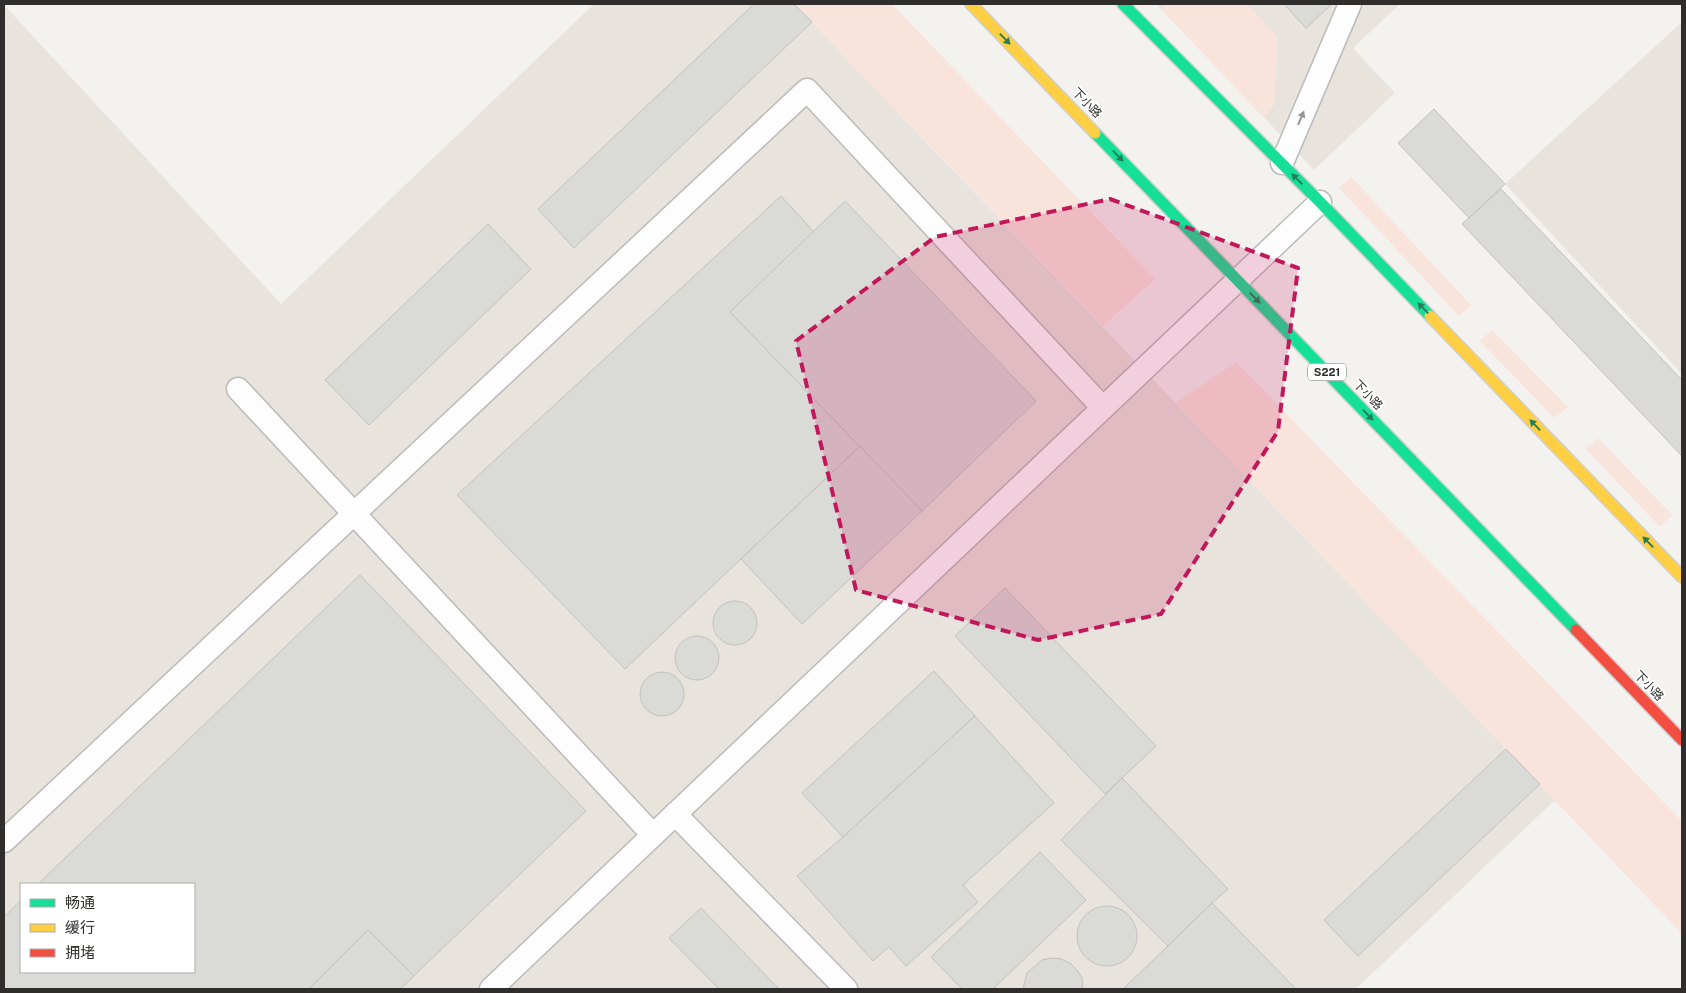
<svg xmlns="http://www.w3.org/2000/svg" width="1686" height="993" font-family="'Public Sans','Noto Sans SC',sans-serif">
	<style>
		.built { fill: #e8e4dd; fill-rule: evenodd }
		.green { fill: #f9e4dc }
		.building { fill: #dadad7; stroke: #c2c0be }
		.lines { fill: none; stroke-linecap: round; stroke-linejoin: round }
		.lane-casing { stroke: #bcbbb9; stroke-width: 25 }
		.fast-casing { stroke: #d1d0cf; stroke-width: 14 }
		.slow-casing { stroke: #d1d0cf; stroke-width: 14 }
		.jam-casing { stroke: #d1d0cf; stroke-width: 14 }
		.lane { stroke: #fdfdfd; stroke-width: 22 }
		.fast { stroke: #16e098; stroke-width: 11 }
		.slow { stroke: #ffcf43; stroke-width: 11 }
		.jam { stroke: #f24e42; stroke-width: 11 }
		.oneway { fill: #247e5d }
		.oneway2 { fill: #969694 }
		.marked { fill: #c2185b; fill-opacity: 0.2; stroke: #c2185b; stroke-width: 4; stroke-dasharray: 10 6; stroke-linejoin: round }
		.labels { text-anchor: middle; stroke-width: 4; stroke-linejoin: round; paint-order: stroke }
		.shield { fill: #fff; stroke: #6d6d6b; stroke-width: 1 }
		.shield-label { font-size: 11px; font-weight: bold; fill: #2f2e2c }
		.street-label { font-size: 12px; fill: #2f2e2c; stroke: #fff }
	</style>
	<rect width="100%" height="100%" fill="#f3f2ef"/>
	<!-- built -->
	<g class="built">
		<path d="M 594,4 L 794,4 L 1555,800 L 1356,989 L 4,989 L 4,5 L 281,304 ZM 21,884 L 194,884 L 194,972 L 21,972 Z"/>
		<polygon points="1156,4 1400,4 1353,48 1395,93 1314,170"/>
		<polygon points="1682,22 1682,374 1505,184"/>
	</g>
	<!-- green -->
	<g class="green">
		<polygon points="794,4 892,4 1155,279 1103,326"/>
		<polygon points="1167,4 1247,4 1278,38 1274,105 1264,118 1161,9"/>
		<polygon points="1351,177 1471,305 1459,316 1339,188"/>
		<polygon points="1492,330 1568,407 1554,418 1480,341"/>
		<polygon points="1236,362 1682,821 1682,934 1176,403"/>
		<polygon points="1598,438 1672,515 1660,527 1586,449"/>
	</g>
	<!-- building -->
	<g class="building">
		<polygon points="754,4 794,4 812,22 574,248 538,209"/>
		<polygon points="1284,4 1332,4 1306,28"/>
		<polygon points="1434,109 1505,184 1469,218 1398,143"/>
		<polygon points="1501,189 1682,380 1682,456 1462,224"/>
		<polygon points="781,196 814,232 730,312 860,446 625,669 457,495"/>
		<polygon points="845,201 1036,401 922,511 730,312"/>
		<polygon points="488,224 531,269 369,425 325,380"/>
		<polygon points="860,446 922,511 802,624 741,559"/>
		<polygon points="360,575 586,811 400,989 4,989 4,917 21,900 21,972 194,972 194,884 38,884"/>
		<polygon points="1005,588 1156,746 1105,794 955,636"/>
		<circle cx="735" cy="623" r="22"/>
		<circle cx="697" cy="658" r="22"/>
		<polygon points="934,671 975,716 843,837 802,793"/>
		<circle cx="662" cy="694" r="22"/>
		<polygon points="975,716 1054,803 963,885 978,902 906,966 889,947 873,961 797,876 843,837"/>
		<polygon points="1506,749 1540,784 1358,956 1324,920"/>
		<polygon points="1122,778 1228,889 1212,903 1168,946 1061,840"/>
		<polygon points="1040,852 1086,900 993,989 962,989 931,957"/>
		<polygon points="1212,903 1296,989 1123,989 1168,946"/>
		<circle cx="1107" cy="936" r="30"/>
		<polygon points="701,908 779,989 719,989 669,938"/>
		<polygon points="368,930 414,976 400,989 309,989"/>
		<polygon points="1052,958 1061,959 1070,963 1077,970 1082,978 1083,989 1023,989 1027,973 1042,960"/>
	</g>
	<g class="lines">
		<defs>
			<g id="lane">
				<polyline points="1282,163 1350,4"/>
				<polyline points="238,389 653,835"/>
				<polyline points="675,814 846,989"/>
				<polyline points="4,841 807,90 1103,408"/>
				<polyline points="491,989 1320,202"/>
			</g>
			<g id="fast">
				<polyline points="1123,4 1320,202 1430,316"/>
				<polyline points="1095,133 1576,630"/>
			</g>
			<g id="slow">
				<polyline points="971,4 1095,133"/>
				<polyline points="1430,316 1682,577"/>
			</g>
			<polyline id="jam" points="1576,630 1682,740"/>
		</defs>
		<!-- lane casing -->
		<use href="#lane" class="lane-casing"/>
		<!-- fast casing -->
		<use href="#fast" class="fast-casing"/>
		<!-- slow casing -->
		<use href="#slow" class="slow-casing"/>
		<!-- jam casing -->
		<use href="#jam" class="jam-casing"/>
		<!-- lane -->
		<use href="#lane" class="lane"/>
		<!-- fast -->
		<use href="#fast" class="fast"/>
		<!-- slow -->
		<use href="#slow" class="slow"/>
		<!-- jam -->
		<use href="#jam" class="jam"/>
	</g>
	<!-- one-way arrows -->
	<defs><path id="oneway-solid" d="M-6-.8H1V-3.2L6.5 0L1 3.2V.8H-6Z" transform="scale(1.25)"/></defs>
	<g class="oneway">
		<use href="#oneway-solid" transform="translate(1005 39) rotate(46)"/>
		<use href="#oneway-solid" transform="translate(1118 156) rotate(46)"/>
		<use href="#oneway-solid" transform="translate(1297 179) rotate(-135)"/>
		<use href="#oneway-solid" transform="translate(1255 298) rotate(46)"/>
		<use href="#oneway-solid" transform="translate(1423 308) rotate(-134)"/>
		<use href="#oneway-solid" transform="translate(1368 415) rotate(46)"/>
		<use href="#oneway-solid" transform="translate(1535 425) rotate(-134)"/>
		<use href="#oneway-solid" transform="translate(1648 542) rotate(-134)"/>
	</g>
	<use class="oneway2" href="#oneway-solid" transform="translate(1301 118) rotate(-67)"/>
	<!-- marked area -->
	<path class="marked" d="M 1110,199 L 1298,268 L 1278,431 L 1161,614 L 1038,640 L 856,590 L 796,341 L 935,237 Z"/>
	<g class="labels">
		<!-- shield labels -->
		<rect class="shield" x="1308" y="363.5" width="38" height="17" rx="4"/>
		<g class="shield-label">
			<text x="1327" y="376">S221</text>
		</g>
		<!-- street labels -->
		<g class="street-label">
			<text transform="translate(1087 103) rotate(46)" y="4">下小路</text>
			<text transform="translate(1368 395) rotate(46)" y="4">下小路</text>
			<text transform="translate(1649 686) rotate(46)" y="4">下小路</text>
		</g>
	</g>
	<!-- border -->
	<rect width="1686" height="993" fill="none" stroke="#2f2e2c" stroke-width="10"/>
	<!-- legend -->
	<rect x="20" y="883" width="175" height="90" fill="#ffffff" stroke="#acabab"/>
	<rect x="30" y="899" width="25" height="8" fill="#16e098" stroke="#acabab"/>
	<text x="65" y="908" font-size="15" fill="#2f2e2c">畅通</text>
	<rect x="30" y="924" width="25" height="8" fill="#ffcf43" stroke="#acabab"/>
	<text x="65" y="933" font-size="15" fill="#2f2e2c">缓行</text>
	<rect x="30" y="949" width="25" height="8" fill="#f24e42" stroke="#acabab"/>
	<text x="65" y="958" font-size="15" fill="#2f2e2c">拥堵</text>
</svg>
